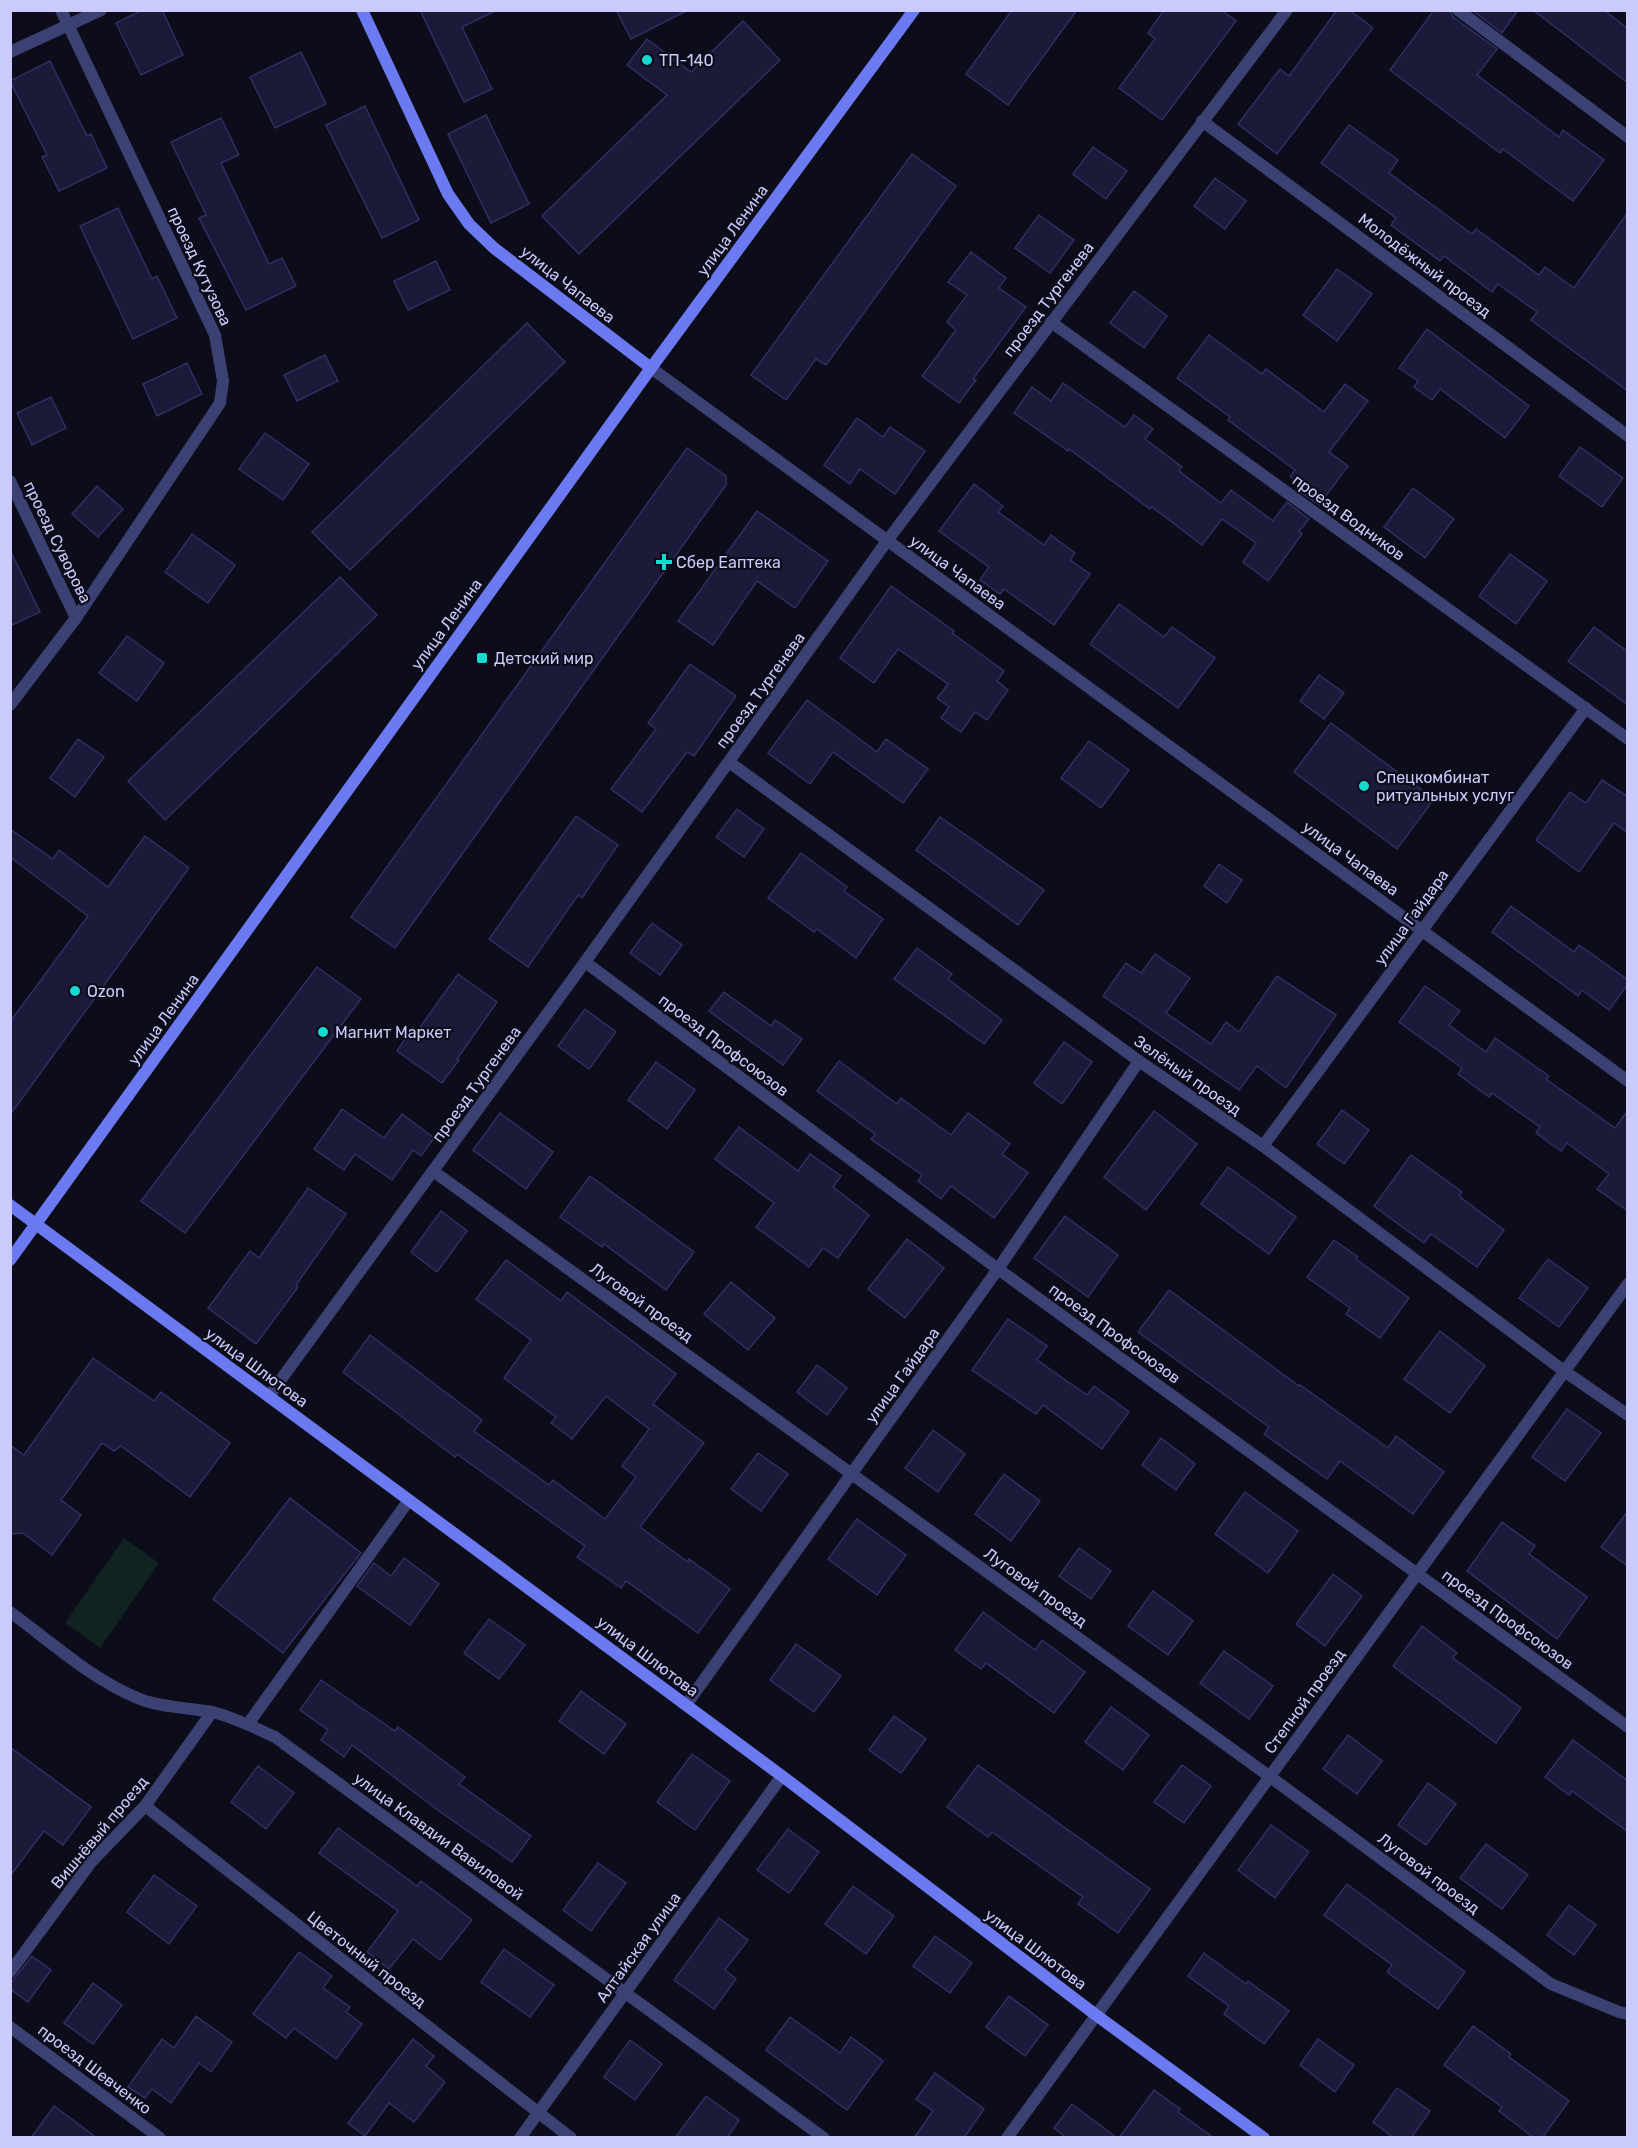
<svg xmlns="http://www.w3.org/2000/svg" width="1638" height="2148" font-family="Rubik,sans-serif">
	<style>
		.green { fill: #102320 }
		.building { fill: #1c1a39; stroke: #312e62; stroke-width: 1.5 }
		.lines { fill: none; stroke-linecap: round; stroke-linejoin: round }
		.street { stroke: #3c4174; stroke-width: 12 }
		.secondary { stroke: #6b7af0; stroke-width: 12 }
		.poi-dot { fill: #16dad2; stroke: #0d0c1a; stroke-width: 2 }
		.labels { text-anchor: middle; stroke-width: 4.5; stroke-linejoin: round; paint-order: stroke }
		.poi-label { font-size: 16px; fill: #cacbfa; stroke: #0d0c1a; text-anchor: start }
		.street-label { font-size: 16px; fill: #cacbfa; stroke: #0d0c1a }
	</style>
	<rect width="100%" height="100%" fill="#0d0c1a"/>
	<!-- green -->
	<polygon class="green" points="124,1538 159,1563 100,1648 65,1623"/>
	<!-- building -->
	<g class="building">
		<polygon points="142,10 162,10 183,55 141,75 116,23"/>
		<polygon points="420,10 497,10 462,27 492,89 464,102"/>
		<polygon points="616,10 688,10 631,39"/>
		<polygon points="1012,10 1077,10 1008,105 966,74"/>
		<polygon points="1164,10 1221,10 1236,21 1162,120 1119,88 1155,39 1148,33"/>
		<polygon points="1337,10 1349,10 1373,28 1277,154 1238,124 1280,69 1289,76"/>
		<polygon points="1434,10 1450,10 1453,17 1497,49 1477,75 1559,137 1563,130 1604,160 1573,201 1503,149 1500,153 1390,70"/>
		<polygon points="1472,10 1518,10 1502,33"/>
		<polygon points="1533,10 1604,10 1628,29 1628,83"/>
		<polygon points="743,21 780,60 579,254 542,216 667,95 627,65 647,39 691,72"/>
		<polygon points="301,52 326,104 275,128 250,77"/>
		<polygon points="50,61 87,136 91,134 107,168 59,191 42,157 47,155 10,81"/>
		<polygon points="365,106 419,220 382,238 326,125"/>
		<polygon points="486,115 529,204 491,223 448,134"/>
		<polygon points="221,118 239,155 221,163 269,264 282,258 296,286 246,310 199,218 206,215 171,142"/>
		<polygon points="1349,125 1398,160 1389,173 1472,234 1476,229 1539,275 1545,267 1574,288 1628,212 1628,391 1531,320 1537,312 1498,284 1492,292 1444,256 1440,261 1391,225 1396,218 1321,163"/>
		<polygon points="1093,147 1127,171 1106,199 1073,174"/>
		<polygon points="912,154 956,186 826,365 816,359 786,400 751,375"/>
		<polygon points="1215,178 1246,201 1225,229 1194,206"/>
		<polygon points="118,208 152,279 157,276 177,318 133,339 80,226"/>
		<polygon points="1039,215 1074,240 1050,273 1015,248"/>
		<polygon points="971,252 1006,278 999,288 1026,307 973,379 976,380 959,403 922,376 956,330 947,322 967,295 948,282"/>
		<polygon points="436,261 450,290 408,310 394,281"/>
		<polygon points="1337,269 1372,294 1337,341 1303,315"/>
		<polygon points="1134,291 1167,316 1144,348 1110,323"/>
		<polygon points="527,323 565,362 350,570 312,532"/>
		<polygon points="1427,329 1529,406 1505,438 1440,389 1432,400 1414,387 1418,381 1399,368"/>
		<polygon points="1209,335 1262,374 1266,369 1324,412 1345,384 1368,401 1329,452 1348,466 1319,505 1296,489 1301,484 1290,476 1295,470 1228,420 1230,417 1177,378"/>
		<polygon points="325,355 338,381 297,401 284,375"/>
		<polygon points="187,363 202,394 157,416 143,384"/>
		<polygon points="1063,383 1125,427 1134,415 1153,429 1145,439 1182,467 1179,471 1221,503 1231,490 1273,521 1287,502 1309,519 1299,531 1302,534 1268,581 1243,562 1256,543 1222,519 1202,545 1152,507 1150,509 1069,449 1068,451 1014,413 1032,387 1051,401"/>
		<polygon points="51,397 66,428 32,445 17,413"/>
		<polygon points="857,418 883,437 890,427 925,451 895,494 860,469 850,484 824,465"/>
		<polygon points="265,433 309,464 283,500 239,469"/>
		<polygon points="1580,447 1623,478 1602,507 1559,476"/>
		<polygon points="687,448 726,476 726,485 395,948 351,917"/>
		<polygon points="974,484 1003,506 998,512 1044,545 1051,535 1075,553 1070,560 1090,574 1054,625 1004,589 1000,594 980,580 989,567 939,531"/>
		<polygon points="97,486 123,509 98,537 72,514"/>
		<polygon points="1413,488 1454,519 1425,558 1384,527"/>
		<polygon points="757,511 828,561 795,608 757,581 713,645 678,621"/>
		<polygon points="192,534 235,565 208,603 165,572"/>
		<polygon points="10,550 40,612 10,626"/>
		<polygon points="1510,554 1547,581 1516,624 1479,596"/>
		<polygon points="340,577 377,615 165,820 128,781"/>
		<polygon points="891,586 954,631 952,633 1004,671 997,681 1008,690 987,720 975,712 961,732 941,718 949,707 937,698 948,684 898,649 874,683 840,658"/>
		<polygon points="1119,604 1164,637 1172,627 1215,658 1178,708 1090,644"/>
		<polygon points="1594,627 1628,652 1628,705 1568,661"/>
		<polygon points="127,636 164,663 137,701 99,673"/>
		<polygon points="690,664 736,696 694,756 687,752 642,812 611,789 656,729 648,723"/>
		<polygon points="1319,675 1344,693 1324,719 1300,701"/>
		<polygon points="807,700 877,752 886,739 928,769 903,803 833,752 810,784 768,753"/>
		<polygon points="1331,723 1434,799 1397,849 1294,772"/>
		<polygon points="78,739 104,757 75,797 50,778"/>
		<polygon points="1089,741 1129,770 1101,808 1061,778"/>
		<polygon points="1602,780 1628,797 1628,833 1614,823 1579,872 1536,840 1570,792 1586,803"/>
		<polygon points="737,809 764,829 744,857 716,837"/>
		<polygon points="576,816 618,845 582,898 578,895 528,967 489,939"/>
		<polygon points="940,817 1044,890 1018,925 916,850"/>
		<polygon points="10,829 53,859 59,850 108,887 145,836 189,868 10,1115 10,1022 88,916 10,857"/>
		<polygon points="801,853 847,887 844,891 883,919 856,958 817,929 814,932 768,898"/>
		<polygon points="1219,864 1242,880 1227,903 1204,886"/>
		<polygon points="1511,906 1574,952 1579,945 1628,980 1628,984 1609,1010 1582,990 1578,996 1492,932"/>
		<polygon points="652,923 682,945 660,975 630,953"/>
		<polygon points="917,948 952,974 948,979 1002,1020 984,1044 894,979"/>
		<polygon points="1155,954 1190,978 1166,1013 1211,1044 1226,1022 1239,1032 1277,976 1336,1015 1286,1088 1257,1066 1239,1090 1103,996 1126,963 1141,973"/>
		<polygon points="317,967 361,999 185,1233 141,1201"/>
		<polygon points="458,974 497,1002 457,1059 459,1060 442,1083 397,1051 413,1027 418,1030"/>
		<polygon points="1425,986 1460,1011 1449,1025 1486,1052 1495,1038 1549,1076 1546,1079 1615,1128 1628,1110 1628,1211 1597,1189 1609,1174 1567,1143 1561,1151 1536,1133 1540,1127 1492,1093 1489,1097 1458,1074 1462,1068 1399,1022"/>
		<polygon points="724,992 771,1026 775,1020 802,1039 783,1065 709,1011"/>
		<polygon points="585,1009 616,1032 589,1069 558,1046"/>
		<polygon points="1064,1042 1092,1062 1062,1104 1034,1083"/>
		<polygon points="839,1061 897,1104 901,1098 951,1135 968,1113 1010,1144 1002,1154 1028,1173 994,1218 951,1186 941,1199 918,1181 922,1175 871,1139 875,1134 817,1091"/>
		<polygon points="656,1062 695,1090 667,1129 628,1100"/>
		<polygon points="342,1109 384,1138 402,1114 434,1138 421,1156 413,1150 392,1180 355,1154 344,1170 314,1149"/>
		<polygon points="1342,1110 1369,1130 1344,1164 1317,1144"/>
		<polygon points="1154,1111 1197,1144 1146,1210 1104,1177"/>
		<polygon points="500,1113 553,1152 526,1189 473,1150"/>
		<polygon points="739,1127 798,1171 810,1154 841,1176 833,1187 869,1215 838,1258 823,1248 809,1267 756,1227 774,1203 715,1159"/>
		<polygon points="1411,1155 1462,1192 1459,1196 1504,1230 1477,1267 1431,1234 1424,1243 1374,1206"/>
		<polygon points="1228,1167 1296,1217 1269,1254 1201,1204"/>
		<polygon points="590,1176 694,1252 666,1290 604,1244 602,1247 560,1217"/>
		<polygon points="308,1188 346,1214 296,1285 298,1287 256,1344 208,1308 250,1251 259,1258"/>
		<polygon points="441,1211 467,1231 437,1272 411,1252"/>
		<polygon points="1065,1216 1118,1255 1088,1297 1034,1258"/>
		<polygon points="907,1239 944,1268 905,1318 868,1289"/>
		<polygon points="1334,1240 1358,1257 1356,1259 1409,1298 1380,1338 1346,1314 1350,1308 1307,1277"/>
		<polygon points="1548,1259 1588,1288 1559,1327 1519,1298"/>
		<polygon points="506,1260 561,1301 567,1292 676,1374 653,1404 704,1443 640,1527 688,1562 689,1559 730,1589 698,1633 626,1581 621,1588 577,1557 585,1546 457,1454 455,1457 343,1372 370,1335 482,1420 474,1431 549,1485 553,1480 605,1519 636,1477 622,1466 649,1429 606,1396 572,1439 551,1423 556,1417 504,1378 531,1340 476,1299"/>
		<polygon points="731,1282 775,1318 748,1350 704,1314"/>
		<polygon points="1169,1290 1299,1386 1300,1385 1388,1448 1396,1436 1444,1472 1413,1514 1340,1461 1327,1479 1264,1434 1269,1427 1138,1332"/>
		<polygon points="1008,1319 1047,1346 1037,1360 1087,1395 1094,1386 1129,1412 1102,1449 1043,1405 1036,1414 972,1370"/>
		<polygon points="1440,1331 1485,1366 1450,1413 1404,1379"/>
		<polygon points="93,1358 154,1401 161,1392 230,1443 190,1497 121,1446 114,1451 102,1443 61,1500 81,1515 52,1555 23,1533 10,1534 10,1445 24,1455"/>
		<polygon points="817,1365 847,1388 827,1415 797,1392"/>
		<polygon points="1567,1409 1601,1433 1565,1481 1532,1457"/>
		<polygon points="933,1430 965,1454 938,1492 905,1468"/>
		<polygon points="1161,1438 1195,1464 1176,1490 1142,1465"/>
		<polygon points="758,1453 788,1474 761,1511 731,1489"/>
		<polygon points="1004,1474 1040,1501 1011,1541 975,1514"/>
		<polygon points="1245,1492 1298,1531 1268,1573 1215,1534"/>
		<polygon points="290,1498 361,1553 283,1653 213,1599"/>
		<polygon points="1628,1511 1628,1566 1601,1547"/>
		<polygon points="857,1519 906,1555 877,1595 828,1559"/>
		<polygon points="1502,1522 1535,1546 1529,1554 1587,1597 1557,1639 1467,1571"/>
		<polygon points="1079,1548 1111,1571 1091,1599 1059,1576"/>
		<polygon points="404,1558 439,1584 410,1625 357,1586 374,1563 391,1576"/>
		<polygon points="1333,1574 1362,1596 1325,1646 1296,1624"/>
		<polygon points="1153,1591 1193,1621 1168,1655 1128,1626"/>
		<polygon points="983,1612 1035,1650 1042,1640 1085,1672 1054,1713 986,1663 981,1669 955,1650"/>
		<polygon points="489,1619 525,1645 499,1679 464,1653"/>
		<polygon points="1422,1626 1457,1653 1453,1658 1521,1708 1496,1743 1393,1666"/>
		<polygon points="796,1644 841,1676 814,1712 770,1680"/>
		<polygon points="1224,1651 1273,1686 1249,1719 1200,1683"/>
		<polygon points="321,1680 395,1731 398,1727 465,1777 459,1784 531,1836 512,1862 439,1811 352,1745 344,1757 321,1740 328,1730 300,1710"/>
		<polygon points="581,1691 626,1724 604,1754 559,1721"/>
		<polygon points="1111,1707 1149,1735 1123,1770 1085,1742"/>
		<polygon points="894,1716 926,1739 901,1773 869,1750"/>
		<polygon points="1348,1735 1382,1761 1357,1794 1323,1769"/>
		<polygon points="1573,1740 1628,1781 1628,1832 1572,1791 1569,1795 1545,1777"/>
		<polygon points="10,1747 91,1807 63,1845 44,1831 10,1876"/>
		<polygon points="692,1754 730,1781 695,1830 657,1802"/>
		<polygon points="978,1765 1150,1889 1118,1933 1078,1904 1083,1897 992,1832 988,1837 947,1807"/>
		<polygon points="1182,1765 1211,1786 1184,1823 1154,1802"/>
		<polygon points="258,1766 294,1793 266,1829 231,1802"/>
		<polygon points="1428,1783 1456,1804 1426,1845 1398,1825"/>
		<polygon points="1271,1825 1309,1852 1275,1898 1238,1870"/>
		<polygon points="338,1828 417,1886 421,1881 472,1920 440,1960 413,1939 389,1969 367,1952 398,1911 319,1853"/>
		<polygon points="788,1829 819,1852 789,1893 757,1870"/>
		<polygon points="1486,1844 1528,1875 1502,1909 1460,1878"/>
		<polygon points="598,1863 626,1883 591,1931 563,1910"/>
		<polygon points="154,1875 197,1906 169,1944 127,1912"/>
		<polygon points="1347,1884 1465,1972 1438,2009 1387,1972 1392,1965 1324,1915"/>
		<polygon points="853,1886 894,1916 866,1954 825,1924"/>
		<polygon points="1569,1905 1596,1925 1574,1955 1547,1935"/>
		<polygon points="719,1918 748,1940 725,1970 736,1979 714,2009 674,1980"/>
		<polygon points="935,1936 972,1963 950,1993 913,1966"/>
		<polygon points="504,1949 554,1985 530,2017 481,1982"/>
		<polygon points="299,1952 332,1976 323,1988 350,2007 346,2012 362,2024 336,2059 294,2028 286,2038 253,2014"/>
		<polygon points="1204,1953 1246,1984 1248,1981 1289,2011 1264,2044 1224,2014 1229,2006 1188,1976"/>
		<polygon points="32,1956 51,1970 28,2002 10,1989 10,1984"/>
		<polygon points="93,1983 122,2005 93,2044 64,2023"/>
		<polygon points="1009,1996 1048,2025 1025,2056 986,2027"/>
		<polygon points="196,2016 232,2042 211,2072 199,2063 171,2103 152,2089 145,2098 128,2087 162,2039 174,2048"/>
		<polygon points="790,2017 840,2053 851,2037 883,2061 847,2110 766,2050"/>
		<polygon points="1473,2026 1511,2054 1509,2057 1569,2101 1542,2138 1534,2138 1499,2111 1502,2107 1444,2065"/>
		<polygon points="413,2039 434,2056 426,2066 445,2082 414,2122 389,2103 365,2136 348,2123"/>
		<polygon points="1318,2039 1354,2065 1335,2092 1300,2065"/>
		<polygon points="630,2040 662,2064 635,2100 604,2077"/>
		<polygon points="935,2073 984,2109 964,2138 914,2138 933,2111 916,2099"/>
		<polygon points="1397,2088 1430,2111 1411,2138 1394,2138 1373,2122"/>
		<polygon points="1154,2090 1180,2109 1178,2112 1214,2138 1119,2138"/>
		<polygon points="706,2096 739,2120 727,2138 675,2138"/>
		<polygon points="1072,2104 1117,2138 1067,2138 1054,2128"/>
		<polygon points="54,2106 97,2138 31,2138"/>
	</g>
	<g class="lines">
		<!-- street -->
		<g class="street">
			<polyline points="1458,10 1628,137"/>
			<polyline points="10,52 101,10"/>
			<polyline points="1202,121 1628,436"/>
			<polyline points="1051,322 1628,739"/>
			<polyline points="651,368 1628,1081"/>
			<polyline points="10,481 76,618"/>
			<polyline points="10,705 76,618 220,403 223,381 215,335 61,10"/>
			<polyline points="729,762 1139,1061 1263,1146 1564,1371 1628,1415"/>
			<polyline points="585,962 998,1269 1628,1727"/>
			<polyline points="1263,1146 1586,708"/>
			<polyline points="433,1171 1269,1776 1551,1984 1619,2012 1628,2014"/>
			<polyline points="269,1396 585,962 887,541 1287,10"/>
			<path d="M 10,1612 C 50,1641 90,1678 135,1697 C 160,1708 186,1707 212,1712 C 234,1717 255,1728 275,1737 L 824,2138"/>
			<polyline points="686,1705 998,1269 1139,1061"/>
			<polyline points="248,1724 409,1500"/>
			<polyline points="145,1806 571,2138"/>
			<polyline points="10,1972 92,1861 145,1806 212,1712"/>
			<polyline points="10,2027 160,2138"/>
			<polyline points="520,2138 782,1776"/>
			<polyline points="1007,2138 1628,1284"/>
		</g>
		<!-- secondary -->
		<g class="secondary">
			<polyline points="362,10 448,194 469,224 494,248 651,368"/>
			<polyline points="10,1205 782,1776 1096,2015 1264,2138"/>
			<polyline points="10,1260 651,368 914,10"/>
		</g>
	</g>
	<!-- markers -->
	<g class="poi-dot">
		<circle cx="647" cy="60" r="6"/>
		<path d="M661 553h6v6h6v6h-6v6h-6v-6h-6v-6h6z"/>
		<rect x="476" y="652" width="12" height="12" rx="3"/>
		<circle cx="1364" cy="786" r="6"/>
		<circle cx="75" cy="991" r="6"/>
		<circle cx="323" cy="1032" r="6"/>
	</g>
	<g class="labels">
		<!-- poi labels -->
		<g class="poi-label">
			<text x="659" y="66">ТП-140</text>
			<text x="676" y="568">Сбер Еаптека</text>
			<text x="494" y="664">Детский мир</text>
			<text x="1376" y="783">Спецкомбинат<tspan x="1376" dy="18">ритуальных услуг</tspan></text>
			<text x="87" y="997">Ozon</text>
			<text x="335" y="1038">Магнит Маркет</text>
		</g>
		<!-- street labels -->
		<g class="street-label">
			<text transform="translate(732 230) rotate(-54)" y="6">улица Ленина</text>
			<text transform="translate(1425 265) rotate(37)" y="6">Молодёжный проезд</text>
			<text transform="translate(200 266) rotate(65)" y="6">проезд Кутузова</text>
			<text transform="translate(568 284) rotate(38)" y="6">улица Чапаева</text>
			<text transform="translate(1048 299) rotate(-53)" y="6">проезд Тургенева</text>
			<text transform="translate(1349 517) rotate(36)" y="6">проезд Водников</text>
			<text transform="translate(58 542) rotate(64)" y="6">проезд Суворова</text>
			<text transform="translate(958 572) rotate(36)" y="6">улица Чапаева</text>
			<text transform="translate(446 624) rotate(-54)" y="6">улица Ленина</text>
			<text transform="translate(760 690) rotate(-54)" y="6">проезд Тургенева</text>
			<text transform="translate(1351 858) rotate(36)" y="6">улица Чапаева</text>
			<text transform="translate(1411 917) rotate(-54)" y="6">улица Гайдара</text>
			<text transform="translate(163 1019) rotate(-54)" y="6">улица Ленина</text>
			<text transform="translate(724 1045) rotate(37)" y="6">проезд Профсоюзов</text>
			<text transform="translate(1188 1075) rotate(35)" y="6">Зелёный проезд</text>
			<text transform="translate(476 1084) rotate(-54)" y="6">проезд Тургенева</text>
			<text transform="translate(642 1302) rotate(36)" y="6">Луговой проезд</text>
			<text transform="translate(1115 1333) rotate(36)" y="6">проезд Профсоюзов</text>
			<text transform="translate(257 1367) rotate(36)" y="6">улица Шлютова</text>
			<text transform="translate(902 1375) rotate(-54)" y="6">улица Гайдара</text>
			<text transform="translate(1036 1587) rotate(36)" y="6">Луговой проезд</text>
			<text transform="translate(1508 1619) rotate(36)" y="6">проезд Профсоюзов</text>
			<text transform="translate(648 1656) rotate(37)" y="6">улица Шлютова</text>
			<text transform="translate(1304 1701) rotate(-54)" y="6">Степной проезд</text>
			<text transform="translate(99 1832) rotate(-50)" y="6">Вишнёвый проезд</text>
			<text transform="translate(439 1836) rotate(36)" y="6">улица Клавдии Вавиловой</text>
			<text transform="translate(1429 1873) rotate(37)" y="6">Луговой проезд</text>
			<text transform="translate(638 1947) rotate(-54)" y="6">Алтайская улица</text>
			<text transform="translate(1036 1949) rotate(37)" y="6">улица Шлютова</text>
			<text transform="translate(367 1959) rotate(38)" y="6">Цветочный проезд</text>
			<text transform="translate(95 2069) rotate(37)" y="6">проезд Шевченко</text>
		</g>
	</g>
	<!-- border -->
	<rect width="1638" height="2148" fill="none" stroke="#cacbfa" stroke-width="24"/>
</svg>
